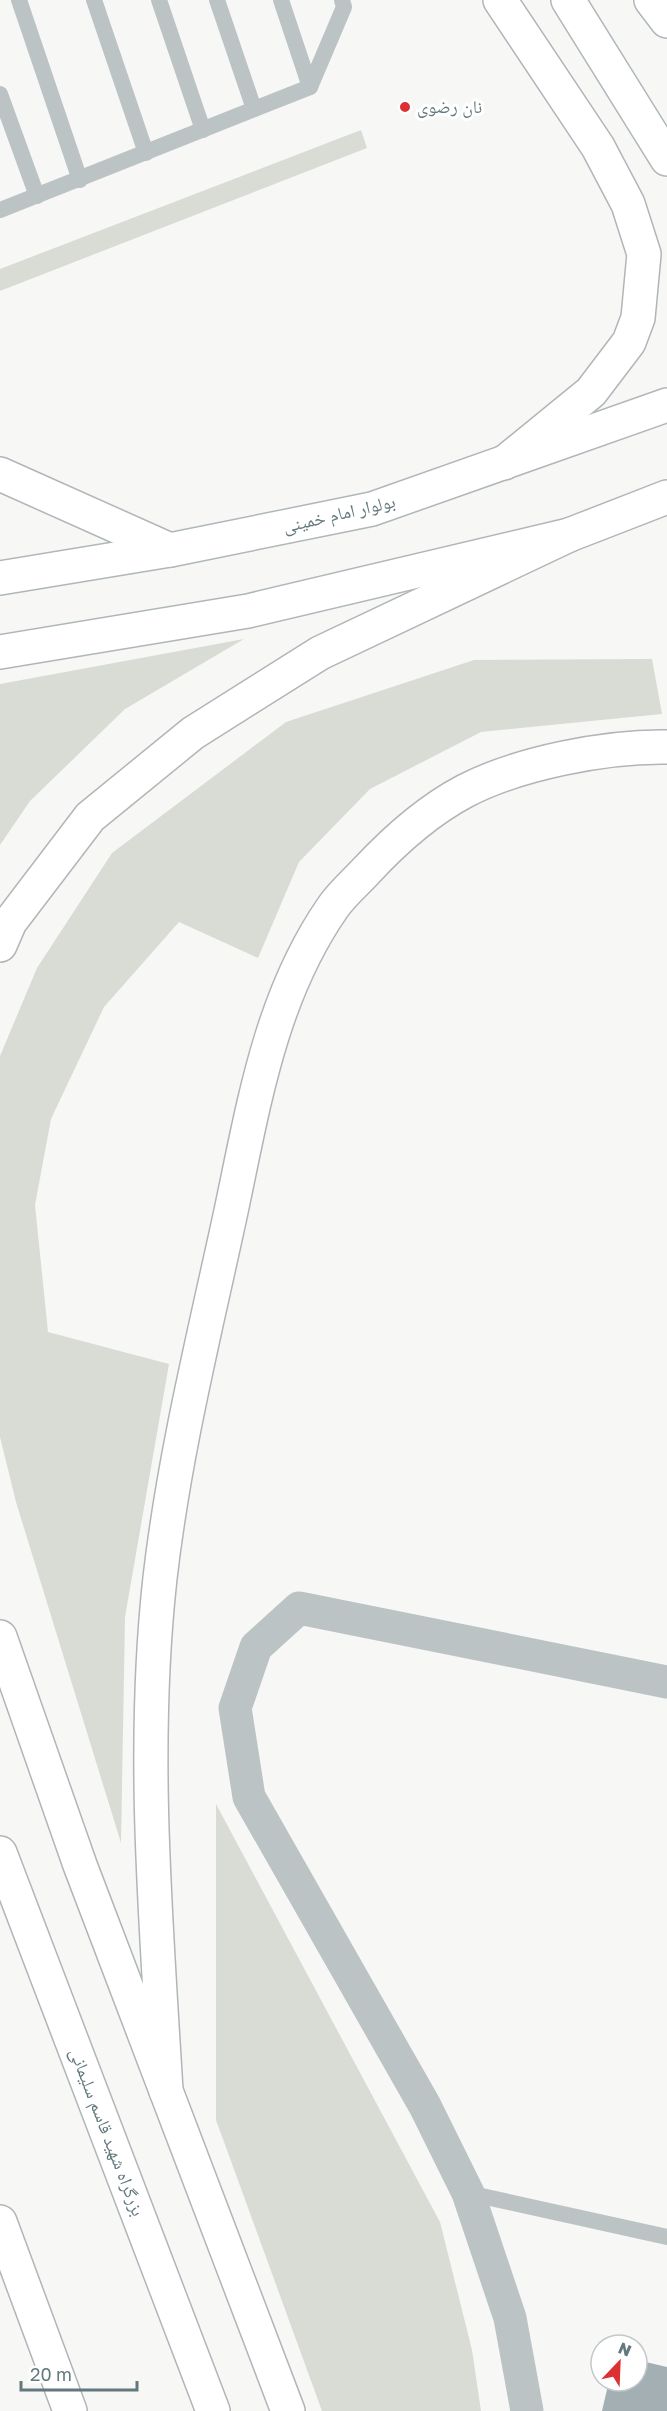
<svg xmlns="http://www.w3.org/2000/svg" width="667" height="2411" font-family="'Golos Text','Noto Naskh Arabic',sans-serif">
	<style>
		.green { fill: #d9dcd4 }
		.building { fill: #a3afb2 }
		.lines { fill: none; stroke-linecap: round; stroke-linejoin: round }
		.secondary-casing { stroke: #afb7b9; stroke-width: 36 }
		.primary-casing { stroke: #b0b7b9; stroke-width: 36 }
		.trunk-casing { stroke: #b0b6b8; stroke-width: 36 }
		.service { stroke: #bcc3c4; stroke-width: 16 }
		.minor { stroke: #bcc3c4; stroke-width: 33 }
		.secondary { stroke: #fff; stroke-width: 33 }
		.primary { stroke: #fff; stroke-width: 33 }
		.trunk { stroke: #fff; stroke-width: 33 }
		.poi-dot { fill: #db3132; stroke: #fff; stroke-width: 2 }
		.labels { text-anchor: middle; stroke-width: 6; stroke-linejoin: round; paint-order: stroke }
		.poi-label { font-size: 18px; fill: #64797e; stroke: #fff; text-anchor: start }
		.street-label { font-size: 18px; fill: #64797e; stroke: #fff }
	</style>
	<rect width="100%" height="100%" fill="#f7f7f5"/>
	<!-- green -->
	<g class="green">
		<polygon points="361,130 367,148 0,291 0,269"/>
		<polygon points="244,639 125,709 30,801 0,845 0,684"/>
		<polygon points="652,659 662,714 481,732 370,789 299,862 258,958 179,922 104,1007 51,1119 35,1205 48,1332 169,1364 125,1617 121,1843 16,1502 0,1437 0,1056 37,968 112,853 286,722 474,660"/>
		<polygon points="216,1804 440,2222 472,2350 481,2411 322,2411 216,2120"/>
	</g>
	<!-- building -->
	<polygon class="building" points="637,2360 667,2367 667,2411 602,2411 609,2381 637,2381"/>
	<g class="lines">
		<defs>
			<g id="secondary">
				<polyline points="568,0 667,159"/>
				<polyline points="651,0 667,21"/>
			</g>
			<g id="primary">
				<polyline points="0,578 170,550 372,509 667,405"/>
				<polyline points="0,652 248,611 569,535 667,497"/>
			</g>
			<g id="trunk">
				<polyline points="500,0 598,147 628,204 644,254 638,318 629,342 591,392 504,463"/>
				<polyline points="0,474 170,550"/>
				<polyline points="0,945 10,922 90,817 193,733 320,653 569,535"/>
				<polyline points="0,1637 80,1865 288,2411"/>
				<polyline points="0,1853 213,2411"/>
				<path d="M 166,2091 C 156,1920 141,1749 160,1578 C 174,1456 204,1336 230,1216 C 253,1109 269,999 333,907 C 342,894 355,883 366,871 C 393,842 429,810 465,791 C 519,763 606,746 667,747"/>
				<polyline points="0,2222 70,2411"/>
			</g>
		</defs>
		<!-- secondary casing -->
		<use href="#secondary" class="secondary-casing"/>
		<!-- primary casing -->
		<use href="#primary" class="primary-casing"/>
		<!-- trunk casing -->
		<use href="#trunk" class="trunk-casing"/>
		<!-- service -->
		<g class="service">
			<polyline points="19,0 80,180"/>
			<polyline points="94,0 146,153"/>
			<polyline points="159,0 203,130"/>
			<polyline points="217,0 254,109"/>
			<polyline points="281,0 310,87"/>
			<polyline points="0,94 37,196"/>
			<polyline points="0,210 310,87 344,7 342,0"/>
			<polyline points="468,2193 667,2237"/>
		</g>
		<!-- minor -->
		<polyline class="minor" points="527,2411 510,2318 468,2193 425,2106 249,1797 235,1708 256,1647 299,1608 667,1682"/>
		<!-- secondary -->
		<use href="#secondary" class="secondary"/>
		<!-- primary -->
		<use href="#primary" class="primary"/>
		<!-- trunk -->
		<use href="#trunk" class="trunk"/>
	</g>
	<!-- markers -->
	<circle class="poi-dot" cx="405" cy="107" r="6"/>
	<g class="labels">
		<!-- poi labels -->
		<g class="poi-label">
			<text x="417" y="113">نان رضوی</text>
		</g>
		<!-- street labels -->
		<g class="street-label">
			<text transform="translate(339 514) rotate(-13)" y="6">بولوار امام خمینی</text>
			<text transform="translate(107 2132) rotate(69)" y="6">بزرگراه شهید قاسم سلیمانی</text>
		</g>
	</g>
	<!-- north arrow -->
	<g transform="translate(619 2363) rotate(23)"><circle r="28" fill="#ffffff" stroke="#c1c9cb" stroke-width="1.5"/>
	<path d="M0-4.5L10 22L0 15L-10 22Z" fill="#db3132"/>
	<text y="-9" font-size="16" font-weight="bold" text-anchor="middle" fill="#64797e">N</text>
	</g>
	<!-- scale -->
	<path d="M21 2381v9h116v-9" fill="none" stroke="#64797e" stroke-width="3"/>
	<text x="30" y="2381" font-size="18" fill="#64797e" stroke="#ffffff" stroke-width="4.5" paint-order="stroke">20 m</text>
</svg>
